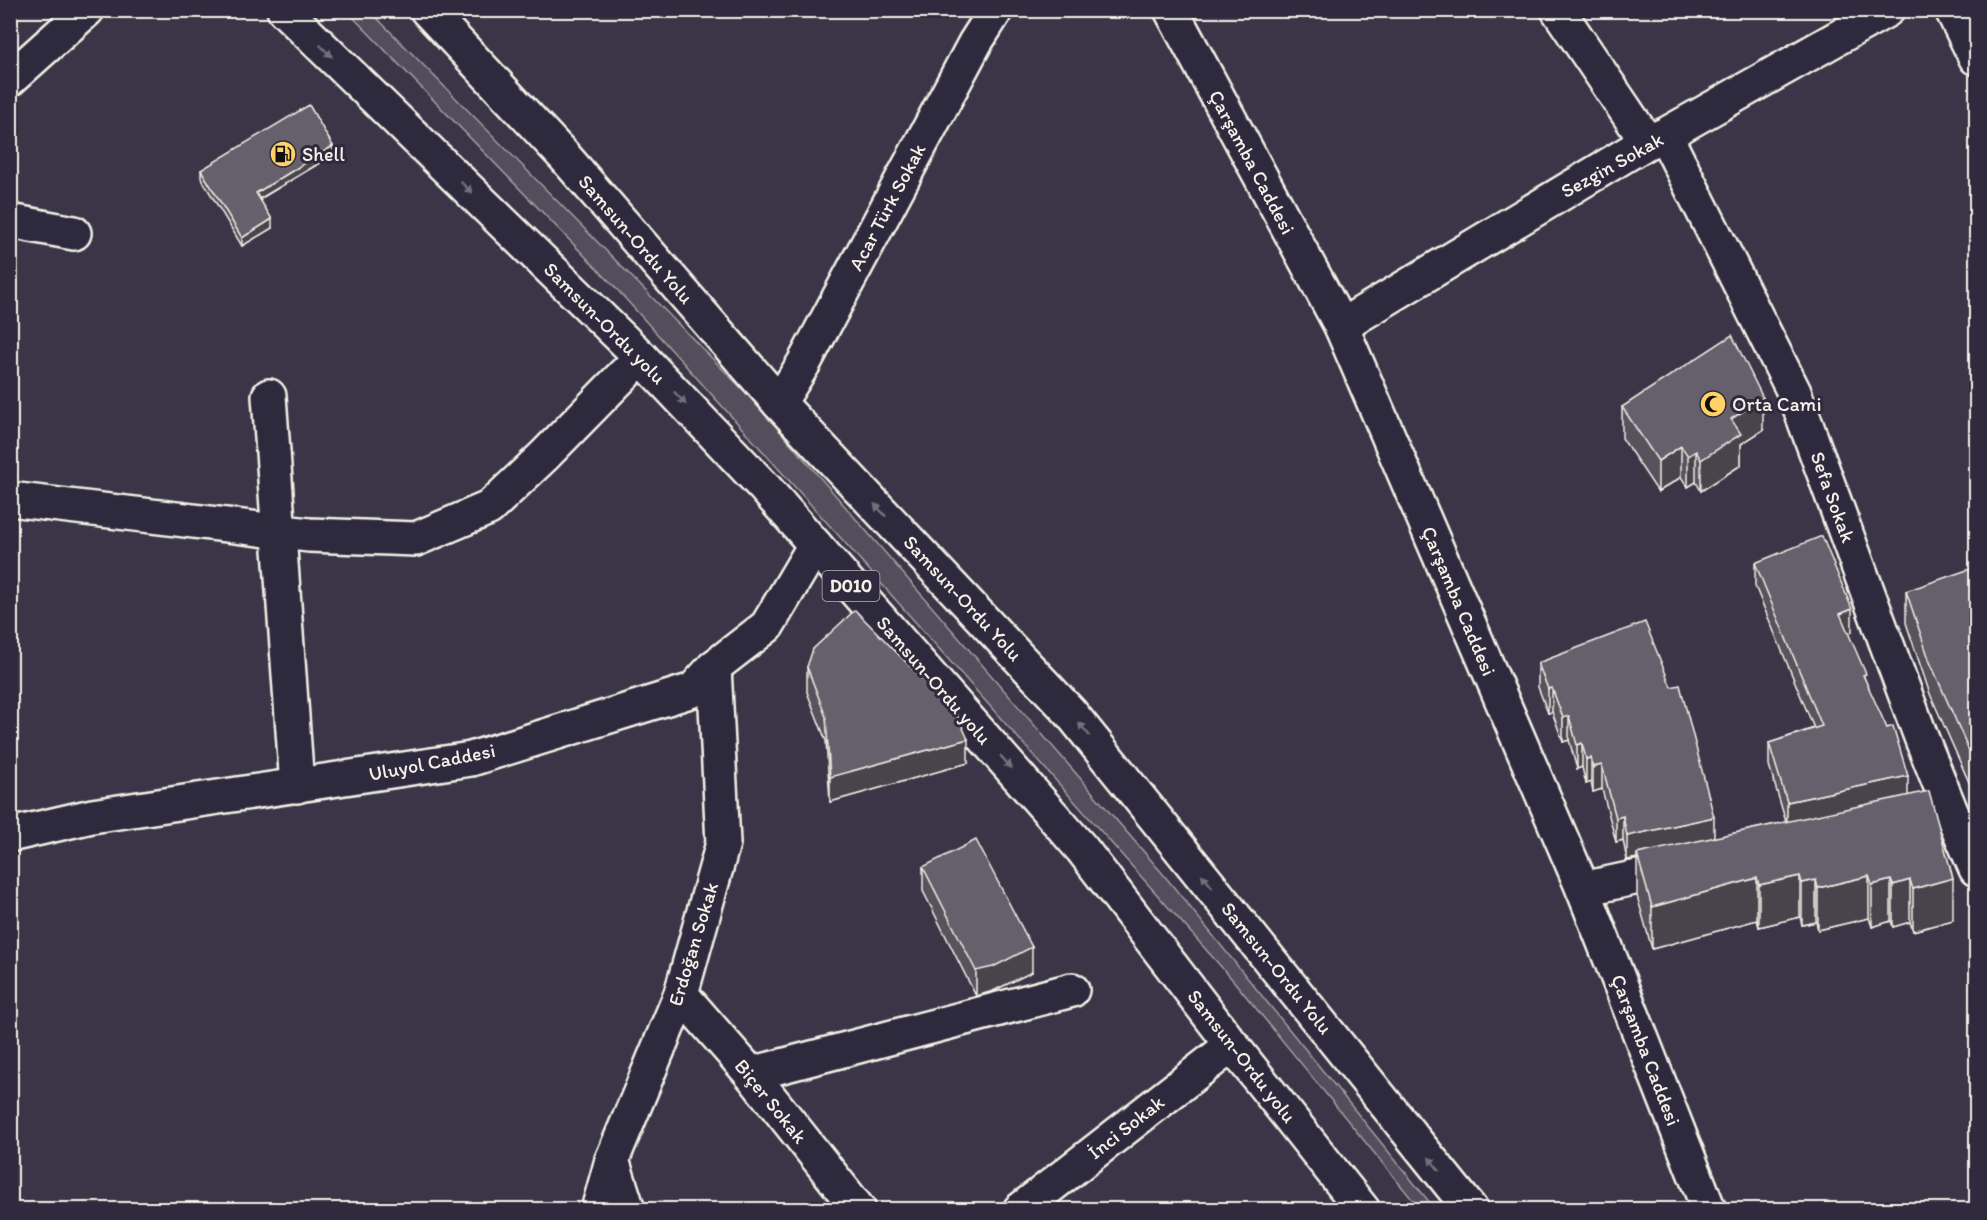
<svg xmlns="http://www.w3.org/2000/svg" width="1987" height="1220" font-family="Itim,sans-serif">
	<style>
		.green { fill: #534e5c; stroke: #a4a0a2; stroke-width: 1.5 }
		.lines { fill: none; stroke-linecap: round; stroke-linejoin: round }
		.street-casing { stroke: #f4f1e8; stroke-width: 38 }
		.secondary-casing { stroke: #f4f1e8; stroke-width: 38 }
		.highway-casing { stroke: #f4f1e8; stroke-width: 38 }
		.street { stroke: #2f2a3d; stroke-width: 33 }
		.secondary { stroke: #2f2a3d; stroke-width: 33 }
		.highway { stroke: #2f2a3d; stroke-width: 33 }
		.wall { fill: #57535d; stroke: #f4f1e8; stroke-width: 1.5 }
		.shaded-wall { fill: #47444c; stroke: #f4f1e8; stroke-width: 1.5 }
		.building { fill: #65616c; stroke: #f4f1e8; stroke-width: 1.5 }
		.oneway { fill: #747079 }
		.labels { text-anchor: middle; stroke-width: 6; stroke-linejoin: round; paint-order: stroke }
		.shield { fill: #2f2a3d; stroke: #b9b5b5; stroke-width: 1.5 }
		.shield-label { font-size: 18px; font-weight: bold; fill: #f4f1e8 }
		.poi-label { font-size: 20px; fill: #f4f1e8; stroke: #2f2a3d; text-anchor: start }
		.street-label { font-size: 20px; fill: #f4f1e8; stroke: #2f2a3d }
	</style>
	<rect width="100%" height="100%" fill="#3b3647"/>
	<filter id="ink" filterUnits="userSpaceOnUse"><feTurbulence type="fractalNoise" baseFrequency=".0167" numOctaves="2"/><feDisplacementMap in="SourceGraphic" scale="12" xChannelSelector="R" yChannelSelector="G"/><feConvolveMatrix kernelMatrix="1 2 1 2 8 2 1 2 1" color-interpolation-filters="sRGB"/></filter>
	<g filter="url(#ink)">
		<!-- green -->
		<polygon class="green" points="347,11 370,11 753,400 1163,874 1435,1209 1420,1209 1232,979 839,536 613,285"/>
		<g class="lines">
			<defs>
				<g id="street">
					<polyline points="1558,10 1647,142"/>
					<polyline points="1952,10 1976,58"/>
					<polyline points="10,79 87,10"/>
					<polyline points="1665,135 1794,392 1921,737 1950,809 1976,869"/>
					<polyline points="10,221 74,233"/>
					<polyline points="1341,326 1647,142 1665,135 1887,10"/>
					<polyline points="269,396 297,786"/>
					<polyline points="779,403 804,363 975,43 996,10"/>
					<polyline points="10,499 309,535 416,539 489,508 544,456 641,357"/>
					<polyline points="1583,889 1680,868"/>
					<polyline points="681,994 751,1074 859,1210"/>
					<polyline points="751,1074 1072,990"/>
					<polyline points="612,1160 628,1210"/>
					<polyline points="598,1210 612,1160 681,994 723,843 714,667"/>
					<polyline points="1020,1210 1232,1045"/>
				</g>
				<g id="secondary">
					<polyline points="1171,10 1341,326 1583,889 1709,1210"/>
					<polyline points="10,835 92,816 471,759 693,690 714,667 767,626 815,545"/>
				</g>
				<g id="highway">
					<polyline points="284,10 641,357 765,488 1082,849 1232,1045 1363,1210"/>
					<polyline points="427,10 565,157 779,403 1070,712 1471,1210"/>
				</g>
			</defs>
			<!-- street casing -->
			<use href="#street" class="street-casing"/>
			<!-- secondary casing -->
			<use href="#secondary" class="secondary-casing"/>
			<!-- highway casing -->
			<use href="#highway" class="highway-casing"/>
			<!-- street -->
			<use href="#street" class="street"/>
			<!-- secondary -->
			<use href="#secondary" class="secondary"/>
			<!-- highway -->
			<use href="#highway" class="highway"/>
		</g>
		<!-- wall -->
		<g class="wall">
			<polygon points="333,155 260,199 272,228 242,246 201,178 201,170"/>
			<polygon points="1622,407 1763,430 1741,444 1741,465 1701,491 1696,482 1688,487 1681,477 1658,492 1622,438"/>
			<polygon points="1755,563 1852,632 1848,633 1953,920 1913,931 1910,922 1893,927 1891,921 1872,927 1869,918 1818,930 1816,922 1802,925 1800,917 1759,927 1757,920 1652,949 1637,896 1637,858 1627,860 1623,840 1616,842 1602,789 1593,792 1591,782 1586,784 1582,767 1577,769 1569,740 1563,742 1552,712 1548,713 1538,687 1538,663 1714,838 1786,822 1769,765 1769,743 1814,728 1755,586"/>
			<polygon points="1977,570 1977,790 1972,789 1930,694 1906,623 1906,591"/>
			<polygon points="807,667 968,763 830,802 826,741 807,692"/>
			<polygon points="923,867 1032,972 993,991 976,996 923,891"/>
		</g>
		<!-- shaded-wall -->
		<g class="shaded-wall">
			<polygon points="333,146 333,155 256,201 256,193"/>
			<polygon points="272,219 272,228 242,246 242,238"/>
			<polygon points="1763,398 1763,430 1741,444 1741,465 1701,491 1701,460 1731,419"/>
			<polygon points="1681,446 1681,477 1658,492 1658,461"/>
			<polygon points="1696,451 1696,482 1688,487 1688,456"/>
			<polygon points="1852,609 1852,632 1840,637 1840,614"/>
			<polygon points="1552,688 1552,712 1548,713 1548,689"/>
			<polygon points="1569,716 1569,740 1563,742 1563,718"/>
			<polygon points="968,739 968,763 830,802 830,777"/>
			<polygon points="1582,743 1582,767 1577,769 1577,745"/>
			<polygon points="1591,758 1591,782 1586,784 1586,759"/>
			<polygon points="1602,765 1602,789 1593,792 1593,767"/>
			<polygon points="1908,776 1908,799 1787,825 1787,802"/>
			<polygon points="1623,816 1623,840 1616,842 1616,818"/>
			<polygon points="1714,817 1714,841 1637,854 1637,858 1627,860 1627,836"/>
			<polygon points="1800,876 1800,917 1759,927 1759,885"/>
			<polygon points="1869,876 1869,918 1818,930 1818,888"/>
			<polygon points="1757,878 1757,920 1652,949 1652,907"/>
			<polygon points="1953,878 1953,920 1913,931 1913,889"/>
			<polygon points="1816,880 1816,922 1802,925 1802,883"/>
			<polygon points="1891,880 1891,921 1872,927 1872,885"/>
			<polygon points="1910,880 1910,922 1893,927 1893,885"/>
			<polygon points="1032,947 1032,972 993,991 976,996 976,971"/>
		</g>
		<!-- building -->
		<g class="building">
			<polygon points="309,105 333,146 256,193 272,219 242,238 201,170"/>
			<polygon points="1732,335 1763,398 1731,419 1741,434 1701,460 1696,451 1688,456 1681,446 1658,461 1622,407"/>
			<polygon points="1822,536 1852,609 1840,614 1866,674 1863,675 1887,728 1893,726 1908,776 1787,802 1769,743 1822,726 1755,563"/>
			<polygon points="1976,567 1977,570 1977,758 1972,757 1930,662 1906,591"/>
			<polygon points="855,610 956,713 968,739 830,777 826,717 807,667 813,649"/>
			<polygon points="1645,622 1671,687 1680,685 1714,817 1627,836 1623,816 1616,818 1602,765 1593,767 1591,758 1586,759 1582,743 1577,745 1569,716 1563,718 1552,688 1548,689 1538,663"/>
			<polygon points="1929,791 1953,878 1913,889 1910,880 1893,885 1891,880 1872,885 1869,876 1818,888 1816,880 1802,883 1800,876 1759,885 1757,878 1652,907 1637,854"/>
			<polygon points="976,840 1032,947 993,967 976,971 923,867"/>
		</g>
		<!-- one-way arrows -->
		<defs><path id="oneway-solid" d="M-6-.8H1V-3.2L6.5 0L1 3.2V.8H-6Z" transform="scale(1.5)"/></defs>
		<g class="oneway">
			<use href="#oneway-solid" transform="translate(326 51) rotate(44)"/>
			<use href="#oneway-solid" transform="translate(466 187) rotate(44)"/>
			<use href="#oneway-solid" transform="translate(680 398) rotate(47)"/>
			<use href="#oneway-solid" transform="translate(880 510) rotate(-133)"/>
			<use href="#oneway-solid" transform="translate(1084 729) rotate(-129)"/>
			<use href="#oneway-solid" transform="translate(1006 762) rotate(49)"/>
			<use href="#oneway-solid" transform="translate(1207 881) rotate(-129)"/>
			<use href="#oneway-solid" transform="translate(1434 1164) rotate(-129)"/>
		</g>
	</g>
	<!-- icons -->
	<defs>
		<symbol id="fuel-disc" viewBox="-11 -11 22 22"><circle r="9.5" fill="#ffd166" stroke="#2f2a3d"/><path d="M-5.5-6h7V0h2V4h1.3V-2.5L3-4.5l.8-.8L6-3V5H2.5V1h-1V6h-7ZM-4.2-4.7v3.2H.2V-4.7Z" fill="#111"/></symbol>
		<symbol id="mosque-disc" viewBox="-11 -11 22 22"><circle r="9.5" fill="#ffd166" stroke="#2f2a3d"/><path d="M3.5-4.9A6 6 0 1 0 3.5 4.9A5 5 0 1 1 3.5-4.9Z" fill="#111"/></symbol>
	</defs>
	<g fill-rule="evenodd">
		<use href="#fuel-disc" x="268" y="139" width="30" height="30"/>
		<use href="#mosque-disc" x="1698" y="389" width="30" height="30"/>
	</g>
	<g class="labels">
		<!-- shield labels -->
		<rect class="shield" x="822.5" y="571" width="57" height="30" rx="4.5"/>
		<g class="shield-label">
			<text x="851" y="592">D010</text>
		</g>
		<!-- poi labels -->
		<g class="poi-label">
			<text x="302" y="161">Shell</text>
			<text x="1732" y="411">Orta Cami</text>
		</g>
		<!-- street labels -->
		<g class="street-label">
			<text transform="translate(1252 162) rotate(62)" y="7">Çarşamba Caddesi</text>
			<text transform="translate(1612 165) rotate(-29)" y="7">Sezgin Sokak</text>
			<text transform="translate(887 207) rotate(-62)" y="7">Acar Türk Sokak</text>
			<text transform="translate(636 239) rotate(49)" y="7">Samsun-Ordu Yolu</text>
			<text transform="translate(605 323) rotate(45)" y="7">Samsun-Ordu yolu</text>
			<text transform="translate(1833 497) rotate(70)" y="7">Sefa Sokak</text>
			<text transform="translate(963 598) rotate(47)" y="7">Samsun-Ordu Yolu</text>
			<text transform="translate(1459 601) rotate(67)" y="7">Çarşamba Caddesi</text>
			<text transform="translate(934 680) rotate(49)" y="7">Samsun-Ordu yolu</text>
			<text transform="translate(432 762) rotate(-11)" y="7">Uluyol Caddesi</text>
			<text transform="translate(693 944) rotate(-73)" y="7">Erdoğan Sokak</text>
			<text transform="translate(1277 968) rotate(51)" y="7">Samsun-Ordu Yolu</text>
			<text transform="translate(1646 1050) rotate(69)" y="7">Çarşamba Caddesi</text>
			<text transform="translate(1242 1056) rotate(52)" y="7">Samsun-Ordu yolu</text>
			<text transform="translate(771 1101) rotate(51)" y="7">Biçer Sokak</text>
			<text transform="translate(1126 1127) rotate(-38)" y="7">İnci Sokak</text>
		</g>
	</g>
	<!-- margin -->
	<rect width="1987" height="1220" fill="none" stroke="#2f2a3d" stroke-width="36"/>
	<rect x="18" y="18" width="1951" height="1184" fill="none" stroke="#f4f1e8" stroke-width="2" filter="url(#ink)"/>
</svg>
